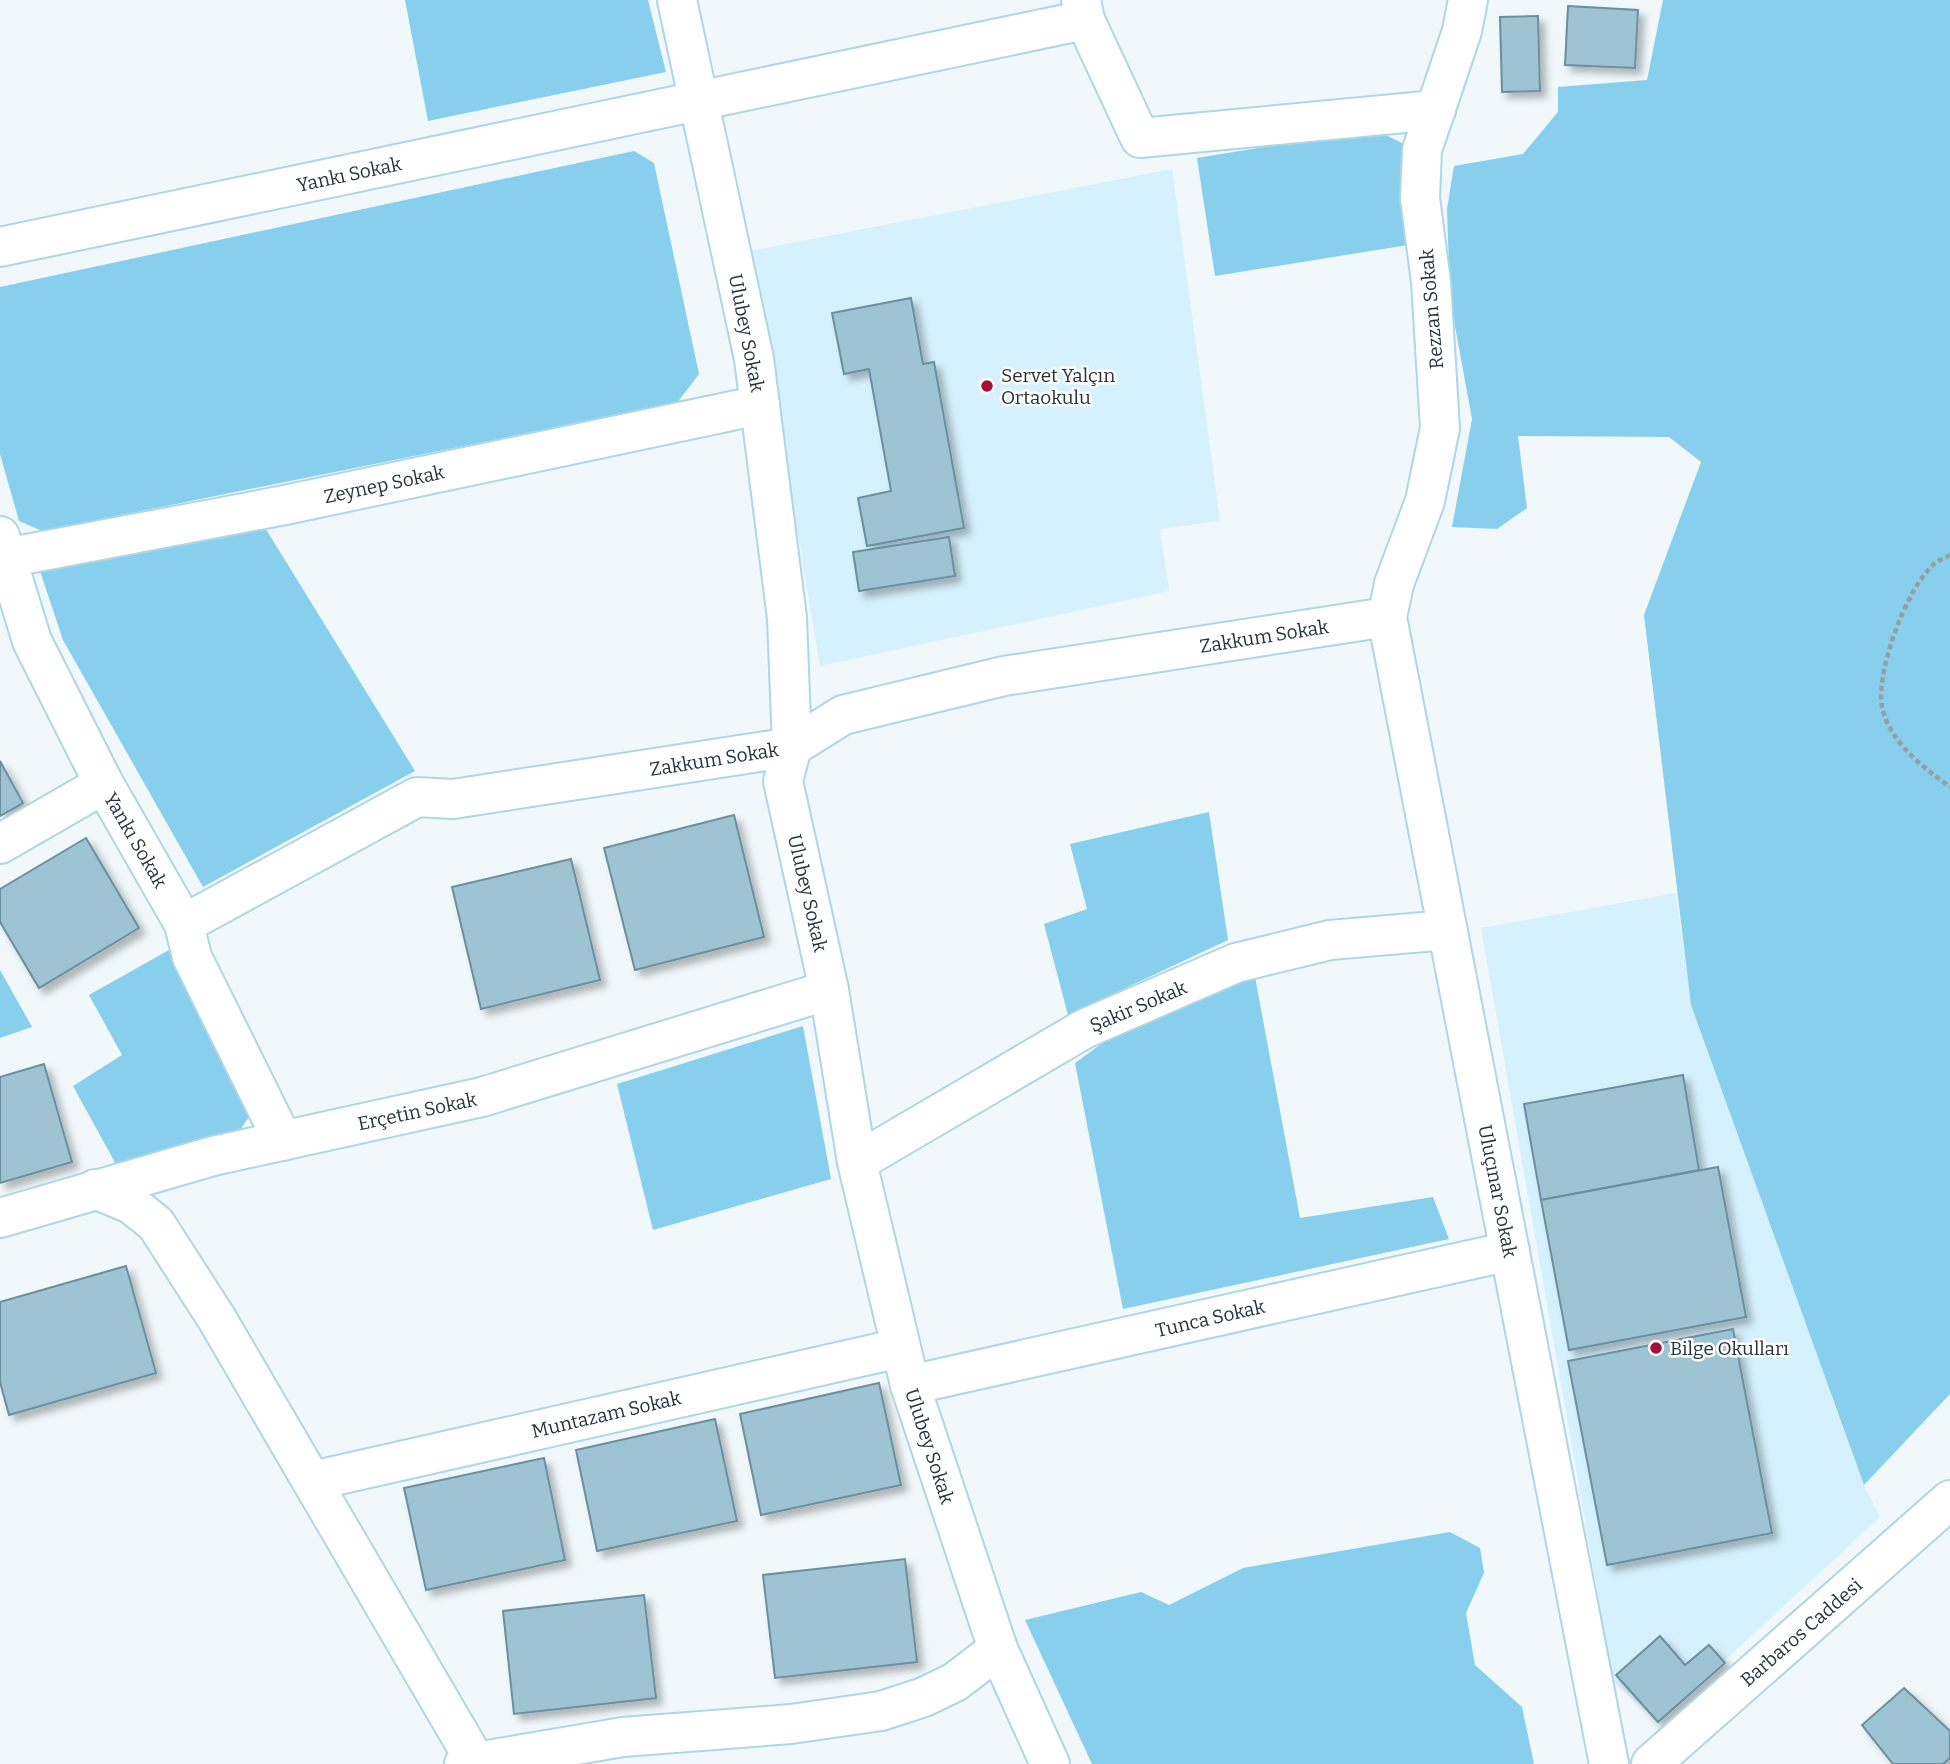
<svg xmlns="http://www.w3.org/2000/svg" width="1950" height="1764" font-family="Bitter,serif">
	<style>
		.built { fill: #d5f1fd }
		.green { fill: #87cfec }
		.building { fill: #9ec3d3; stroke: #6b8f9e; stroke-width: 2; filter: url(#shadow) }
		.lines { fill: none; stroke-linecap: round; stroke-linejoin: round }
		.minor-casing { stroke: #afd6e5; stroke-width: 42 }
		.tertiary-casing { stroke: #afd6e5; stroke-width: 42 }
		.path { stroke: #949fa4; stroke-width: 4.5; stroke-dasharray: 5 3.5; stroke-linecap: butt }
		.minor { stroke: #fff; stroke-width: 38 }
		.tertiary { stroke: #fff; stroke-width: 38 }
		.poi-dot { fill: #a60d37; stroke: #fff; stroke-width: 2.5 }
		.labels { text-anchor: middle; stroke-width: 5; stroke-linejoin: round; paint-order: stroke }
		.street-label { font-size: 19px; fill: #25343a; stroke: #fff }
		.poi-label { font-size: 19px; fill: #25343a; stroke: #fff; text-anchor: start }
	</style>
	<defs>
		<filter id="shadow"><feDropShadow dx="6" dy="6" stdDeviation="3.5" flood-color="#0004"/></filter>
	</defs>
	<rect width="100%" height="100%" fill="#f0f8fb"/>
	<!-- built -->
	<g class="built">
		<polygon points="1172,169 1220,521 1160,529 1169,591 820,666 750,251"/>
		<polygon points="1676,893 1691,1005 1864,1485 1880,1517 1658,1722 1613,1681 1481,928"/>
	</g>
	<!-- green -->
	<g class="green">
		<polygon points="405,0 648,0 666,72 428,121"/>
		<polygon points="1663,0 1950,0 1950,1394 1864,1485 1691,1005 1644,615 1701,462 1669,437 1518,436 1527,508 1497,529 1452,527 1472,419 1450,299 1447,209 1454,166 1523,154 1558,112 1558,87 1647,80"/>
		<polygon points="1373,129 1404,144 1408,245 1215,276 1197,158"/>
		<polygon points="634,151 654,163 699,374 677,403 42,531 19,521 0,454 0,287"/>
		<polygon points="264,526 415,771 203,887 63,640 40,571"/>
		<polygon points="1209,812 1228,940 1068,1015 1044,924 1087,909 1070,844"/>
		<polygon points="169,950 250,1115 240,1130 118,1168 73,1086 122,1055 89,995"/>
		<polygon points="0,970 32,1027 0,1038"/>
		<polygon points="1255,977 1300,1218 1433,1197 1449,1239 1123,1309 1075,1063 1119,1031"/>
		<polygon points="803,1026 831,1179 653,1230 617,1084"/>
		<polygon points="1450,1532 1480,1548 1484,1573 1466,1613 1475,1665 1522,1707 1534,1764 1092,1764 1025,1620 1141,1592 1169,1605 1243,1568"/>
	</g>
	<!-- building -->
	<g class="building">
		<polygon points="1568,6 1638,10 1635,68 1565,65"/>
		<polygon points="1538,16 1540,91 1502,92 1500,17"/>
		<polygon points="911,298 923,364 934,362 964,528 867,546 858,498 891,491 869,369 844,374 832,313"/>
		<polygon points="949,537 955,576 859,591 853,552"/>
		<polygon points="0,761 23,803 0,816"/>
		<polygon points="734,815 764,937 635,970 604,848"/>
		<polygon points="86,838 139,928 39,988 0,922 0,889"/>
		<polygon points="571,859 600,980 481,1009 452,887"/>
		<polygon points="44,1064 72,1162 0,1183 0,1077"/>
		<polygon points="1683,1075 1699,1170 1541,1200 1524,1104"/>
		<polygon points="1718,1167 1746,1317 1569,1350 1541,1200"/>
		<polygon points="126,1266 156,1373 9,1415 0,1382 0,1302"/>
		<polygon points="1733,1329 1772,1533 1607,1565 1568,1361"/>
		<polygon points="879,1383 901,1485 761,1515 740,1414"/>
		<polygon points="715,1419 737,1521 597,1551 576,1450"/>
		<polygon points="544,1458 565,1560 426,1590 404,1488"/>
		<polygon points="905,1559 917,1662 775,1678 763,1575"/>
		<polygon points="644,1595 656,1698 514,1714 503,1611"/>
		<polygon points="1660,1636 1685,1665 1709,1645 1725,1663 1658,1722 1616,1675"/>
		<polygon points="1904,1688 1950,1731 1950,1758 1943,1764 1893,1764 1862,1725"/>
	</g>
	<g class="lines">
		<defs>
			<g id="minor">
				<polyline points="677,0 754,359 787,618 792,747 783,781 829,990 857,1162 910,1385 998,1649 1050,1764"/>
				<polyline points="1081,0 1085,20 1140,138 1436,110"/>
				<polyline points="1468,0 1462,31 1422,150 1420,198 1431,282 1440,428 1425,501 1394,584 1387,617 1609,1764"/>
				<polyline points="0,247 1085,20"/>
				<polyline points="0,536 32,641 104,784 184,924 192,957 283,1141"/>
				<polyline points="6,558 285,505 760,405"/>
				<polyline points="0,844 104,784"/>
				<polyline points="184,924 417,797 453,799 792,747 843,715 1004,676 1387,617"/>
				<polyline points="857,1162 1084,1029 1236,963 1330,940 1447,930"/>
				<polyline points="95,1189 131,1204 156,1224 217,1319 477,1764"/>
				<polyline points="0,1218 213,1156 482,1097 829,990"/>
				<polyline points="910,1385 1510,1251"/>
				<polyline points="312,1481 900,1348"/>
				<polyline points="464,1764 623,1737 791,1724 881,1711 924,1697 955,1682 998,1649"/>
			</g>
			<polyline id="tertiary" points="1651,1764 1950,1500"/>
		</defs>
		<!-- minor casing -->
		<use href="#minor" class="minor-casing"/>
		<!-- tertiary casing -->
		<use href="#tertiary" class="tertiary-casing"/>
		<!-- path -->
		<path class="path" d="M 1950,555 C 1944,558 1936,561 1932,566 C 1906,590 1873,677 1883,711 C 1892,744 1924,768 1950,787"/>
		<!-- minor -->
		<use href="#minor" class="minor"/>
		<!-- tertiary -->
		<use href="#tertiary" class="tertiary"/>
	</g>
	<!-- markers -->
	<g class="poi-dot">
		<circle cx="987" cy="386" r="7"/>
		<circle cx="1656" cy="1348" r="7"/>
	</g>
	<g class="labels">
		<!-- street labels -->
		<g class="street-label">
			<text transform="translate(349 174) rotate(-12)" y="7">Yankı Sokak</text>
			<text transform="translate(1431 309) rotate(-95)" y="7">Rezzan Sokak</text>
			<text transform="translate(747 333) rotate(79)" y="7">Ulubey Sokak</text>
			<text transform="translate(384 484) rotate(-12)" y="7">Zeynep Sokak</text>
			<text transform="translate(1264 636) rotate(-9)" y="7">Zakkum Sokak</text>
			<text transform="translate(714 759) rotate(-9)" y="7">Zakkum Sokak</text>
			<text transform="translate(136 840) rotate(60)" y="7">Yankı Sokak</text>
			<text transform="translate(808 893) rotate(77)" y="7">Ulubey Sokak</text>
			<text transform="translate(1138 1006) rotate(-23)" y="7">Şakir Sokak</text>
			<text transform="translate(417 1111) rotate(-12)" y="7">Erçetin Sokak</text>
			<text transform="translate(1498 1191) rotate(79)" y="7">Uluçınar Sokak</text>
			<text transform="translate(1210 1318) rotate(-13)" y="7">Tunca Sokak</text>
			<text transform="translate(606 1414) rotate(-13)" y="7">Muntazam Sokak</text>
			<text transform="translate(930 1446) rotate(72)" y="7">Ulubey Sokak</text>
			<text transform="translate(1801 1632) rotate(-41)" y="7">Barbaros Caddesi</text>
		</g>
		<!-- poi labels -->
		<g class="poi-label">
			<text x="1001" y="382">Servet Yalçın<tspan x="1001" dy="22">Ortaokulu</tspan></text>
			<text x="1670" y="1355">Bilge Okulları</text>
		</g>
	</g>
</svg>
